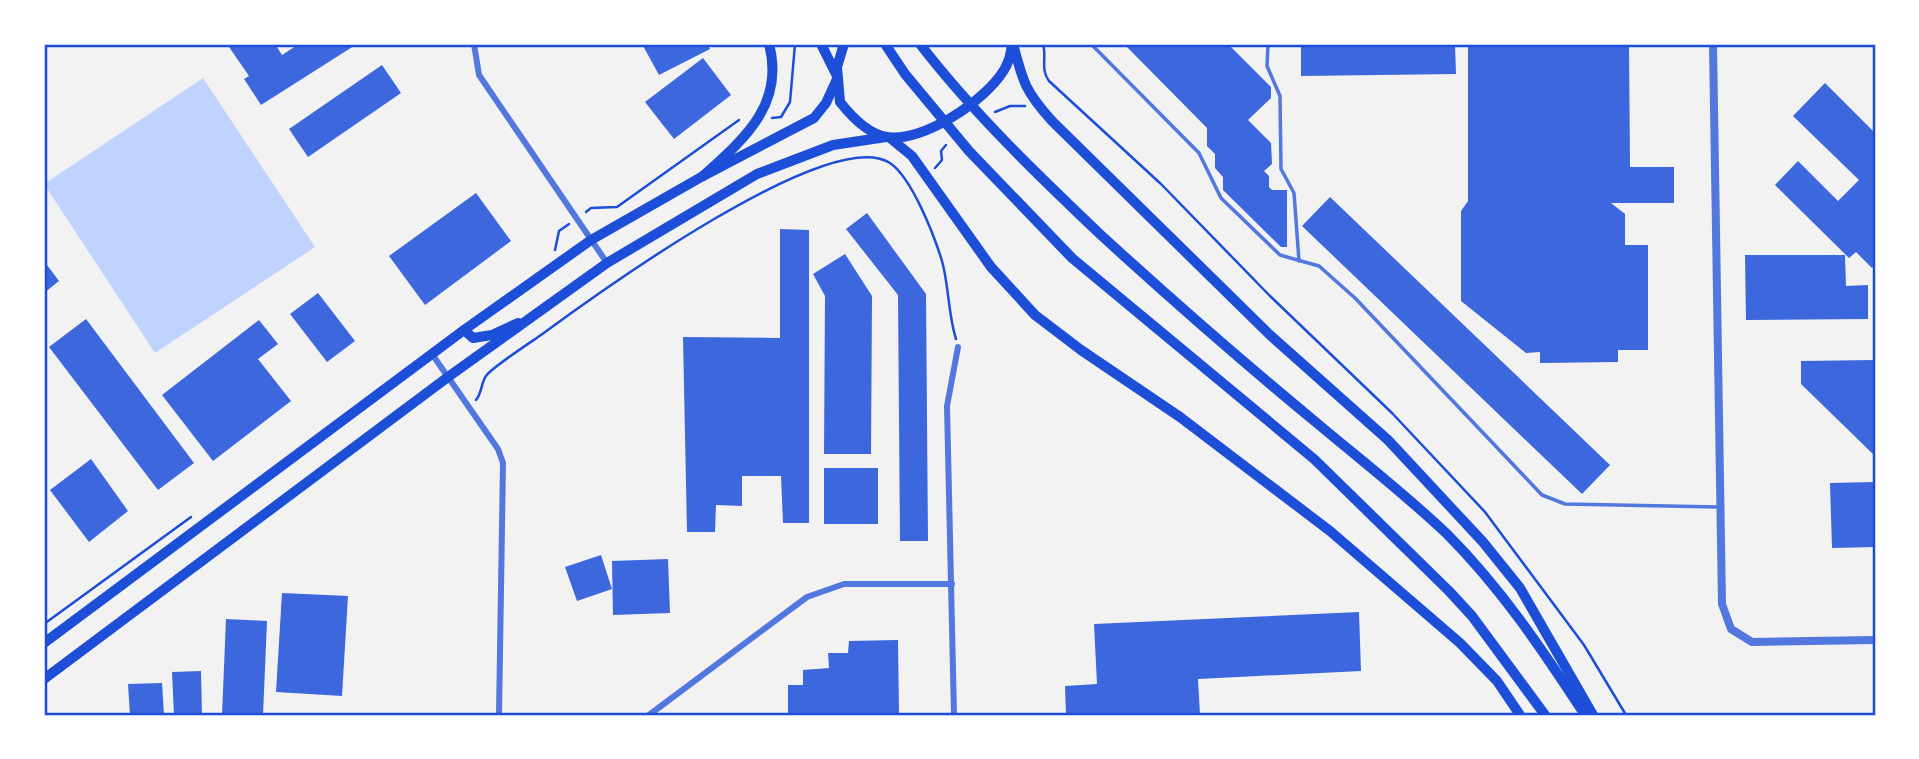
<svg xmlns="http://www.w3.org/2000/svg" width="1919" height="759" font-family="'Sofia Sans Condensed',sans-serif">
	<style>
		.water { fill: #bfd3fe }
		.building { fill: #3d67dc }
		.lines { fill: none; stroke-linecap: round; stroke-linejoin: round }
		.path { stroke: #1d4ed8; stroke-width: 2.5 }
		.service { stroke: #5277de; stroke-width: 3.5 }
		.minor { stroke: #5277de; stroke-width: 6 }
		.tertiary { stroke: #5277de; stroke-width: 8 }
		.primary { stroke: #1d4ed8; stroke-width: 10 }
		.motorway { stroke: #1d4ed8; stroke-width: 10 }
		.neatline { fill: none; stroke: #1d4ed8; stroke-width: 2.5 }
	</style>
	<rect width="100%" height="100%" fill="#f2f2f2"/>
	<!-- water -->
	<polygon class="water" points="203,78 315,247 155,353 44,184"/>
	<!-- building -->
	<g class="building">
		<polygon points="227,44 275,44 282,55 299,44 357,44 261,105 244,79 249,76"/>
		<polygon points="642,44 707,44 710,49 659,75"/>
		<polygon points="1124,44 1228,44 1271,87 1271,98 1248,120 1271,143 1272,164 1264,171 1269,176 1269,187 1272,190 1287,190 1287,247 1281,247 1223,190 1223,177 1215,168 1215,154 1207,146 1207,128"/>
		<polygon points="1301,44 1455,44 1456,74 1301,76"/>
		<polygon points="1468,44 1629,44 1630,167 1674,167 1674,203 1611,203 1625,214 1625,245 1648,245 1648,350 1618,350 1618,362 1540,363 1540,352 1526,353 1461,301 1461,211 1468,201"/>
		<polygon points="703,58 731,95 674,139 645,102"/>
		<polygon points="382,65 401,93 308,157 289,129"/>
		<polygon points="1825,83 1875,133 1875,264 1872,268 1856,252 1849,258 1775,185 1798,161 1838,201 1859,180 1793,116"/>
		<polygon points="476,193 511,241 425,305 389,256"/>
		<polygon points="1330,197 1610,465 1582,494 1302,226"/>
		<polygon points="867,213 926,294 928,541 900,541 898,295 846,229"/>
		<polygon points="780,229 809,230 809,523 783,523 781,476 742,476 742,506 716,505 715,532 687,532 683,337 780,338"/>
		<polygon points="845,254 872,296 871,454 824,454 825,296 813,274"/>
		<polygon points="1745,255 1845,255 1846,286 1868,285 1868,319 1746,320"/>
		<polygon points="44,261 59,281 44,293"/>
		<polygon points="318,293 355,341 327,362 290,314"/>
		<polygon points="86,319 194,463 158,490 49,347"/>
		<polygon points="259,320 278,344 258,359 291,401 213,461 162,395"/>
		<polygon points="1875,360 1875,456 1801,384 1801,361"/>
		<polygon points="91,459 128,511 89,542 50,490"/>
		<rect x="824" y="468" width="54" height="56"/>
		<polygon points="1875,482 1875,547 1832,548 1830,483"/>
		<polygon points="601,555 612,589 577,601 565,567"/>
		<polygon points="668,559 670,613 613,615 612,561"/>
		<polygon points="282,593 348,596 342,696 276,692"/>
		<polygon points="1359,612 1361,671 1198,679 1200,715 1066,715 1065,686 1097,684 1094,624"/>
		<polygon points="226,619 267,621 263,715 222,715"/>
		<polygon points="898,640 899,714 788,715 788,685 803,685 803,670 829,668 828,653 848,653 849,641"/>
		<polygon points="201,671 202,715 174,715 172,672"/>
		<polygon points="162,683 164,715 130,715 128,684"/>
	</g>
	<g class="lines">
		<!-- path -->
		<g class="path">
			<path d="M 1043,44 C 1047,57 1040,69 1049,81 L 1161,184 L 1270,296 L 1392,413 L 1485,512 L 1584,645 L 1626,715"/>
			<polyline points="995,112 1010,106 1025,106"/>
			<polyline points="772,118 781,117 790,102 795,44"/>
			<polyline points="935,168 942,160 941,151 946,145"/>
			<polyline points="586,212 591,208 617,207 739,120"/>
			<polyline points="555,250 559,231 569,224"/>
			<path d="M 476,400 C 482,393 481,383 486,376 C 491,368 531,342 541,335 C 594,296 830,124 890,163 C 912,178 934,235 942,261 C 949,286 948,314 956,339"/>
			<polyline points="44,624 191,517"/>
		</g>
		<!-- service -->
		<g class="service">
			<polyline points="1091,44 1199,153 1221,198 1280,255 1319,266 1355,298 1542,495 1565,504 1718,507"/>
			<polyline points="1268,44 1267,66 1280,96 1281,169 1294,193 1299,261"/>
		</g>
		<!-- minor -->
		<g class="minor">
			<polyline points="474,44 479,75 607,263"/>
			<polyline points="432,354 498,449 503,463 499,715"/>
			<polyline points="649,715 807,597 844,584 952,584"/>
			<polyline points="954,715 947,406 958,347"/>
		</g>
		<!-- tertiary -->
		<polyline class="tertiary" points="1713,44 1722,604 1731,629 1752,642 1875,640"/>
		<!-- primary -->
		<g class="primary">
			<path d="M 844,44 L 837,67 L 840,102 C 851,116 868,134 887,137 C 923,143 986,100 1004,70 C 1009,62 1011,54 1012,44"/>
			<polyline points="464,330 473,338 492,335 518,323"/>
			<polyline points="44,643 464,330 591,240 703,176 814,118 826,103 837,79"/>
			<polyline points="44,679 448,377 607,263 757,174 833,145 886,137"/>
		</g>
		<!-- motorway -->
		<g class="motorway">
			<polyline points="821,44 837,76"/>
			<polyline points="885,44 905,74 969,151 1072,258 1314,459 1449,591 1472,616 1545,715"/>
			<path d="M 920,44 C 974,114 1038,175 1102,236 C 1172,300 1244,363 1318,424 C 1361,460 1406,495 1447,534 C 1501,588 1544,652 1585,715"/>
			<path d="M 1013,44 C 1023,82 1025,91 1052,121 L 1270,335 L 1388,440 L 1483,542 L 1520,588 L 1593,715"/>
			<polyline points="890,138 912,156 991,267 1035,315 1081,350 1180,417 1330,531 1460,643 1497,681 1520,715"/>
			<path d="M 703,176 C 744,139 785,105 769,44"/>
		</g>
	</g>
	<!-- border -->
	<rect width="1919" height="759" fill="none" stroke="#ffffff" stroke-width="91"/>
	<rect x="46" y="46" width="1828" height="668" class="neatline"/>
</svg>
